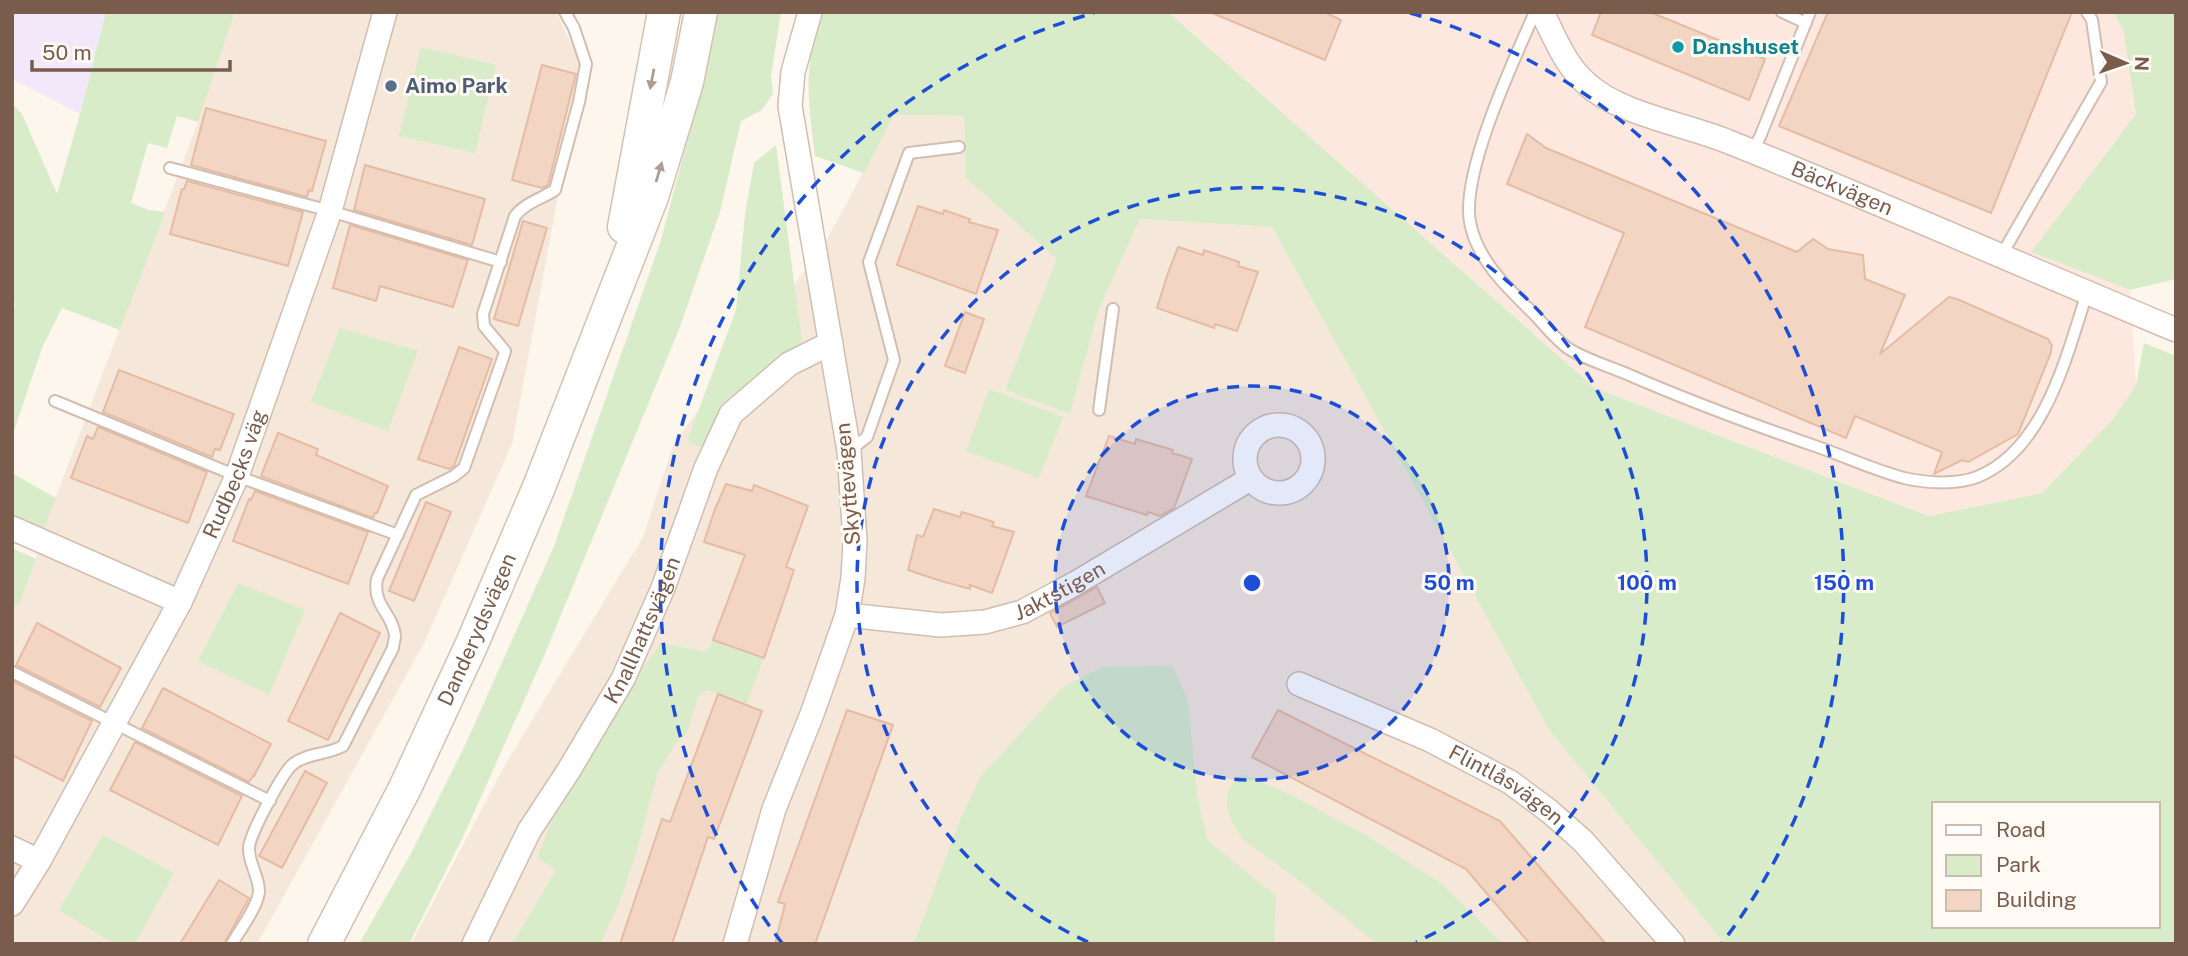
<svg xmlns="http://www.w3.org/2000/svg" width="2188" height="956" font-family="'Public Sans',sans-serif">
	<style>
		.residential { fill: #f5e8da }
		.commercial { fill: #fde8e0 }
		.education { fill: #f3e8fa }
		.green { fill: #d8ecc9; fill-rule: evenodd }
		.building { fill: #f3d5c3; stroke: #e6bba3; stroke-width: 2 }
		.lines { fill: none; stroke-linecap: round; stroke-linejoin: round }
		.lane-casing { stroke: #d1beb0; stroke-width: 14 }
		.street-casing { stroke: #d1beb0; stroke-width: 26 }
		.secondary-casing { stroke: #d6c0b0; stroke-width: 35 }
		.lane { stroke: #fff; stroke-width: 10 }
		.street { stroke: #fff; stroke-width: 23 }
		.secondary { stroke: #fff; stroke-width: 32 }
		.oneway { fill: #af9d94 }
		.ring { fill: none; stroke: #1d4ed8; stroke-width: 3.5; stroke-dasharray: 12 9 }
		.culture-dot { fill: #0f9aa8; stroke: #fffaf3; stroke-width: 2.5 }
		.service-dot { fill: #5c6f8a; stroke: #fffaf3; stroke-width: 2.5 }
		.labels { text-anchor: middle; stroke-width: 6; stroke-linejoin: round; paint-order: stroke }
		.culture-label { font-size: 21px; font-weight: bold; fill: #0d838f; stroke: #fffaf3; text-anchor: start }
		.service-label { font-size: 21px; font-weight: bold; fill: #4e5e75; stroke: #fffaf3; text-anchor: start }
		.street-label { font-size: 21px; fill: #7a5c4d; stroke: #fffaf3 }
		.centre { fill: #1d4ed8; stroke: #fffaf3; stroke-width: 3.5 }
		.ring-label { font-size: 21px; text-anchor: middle; font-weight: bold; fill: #1d4ed8; stroke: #fffaf3; stroke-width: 6; stroke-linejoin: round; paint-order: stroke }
	</style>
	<rect width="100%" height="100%" fill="#fdf6ec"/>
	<!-- residential -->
	<g class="residential">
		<polygon points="235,12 556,12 582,67 512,444 424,643 257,944 12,944 12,606 19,604 36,559 43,531 198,122"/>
		<polygon points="894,115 964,116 966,178 1058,259 1005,390 1070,414 1099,309 1140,219 1272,227 1549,730 1725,944 411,944 505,765 643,537 674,443 824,245"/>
	</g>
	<!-- commercial -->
	<polygon class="commercial" points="1168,12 2113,12 2123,28 2136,114 2031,252 2130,290 2136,385 2113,419 2042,493 1930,516 1595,388"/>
	<!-- education -->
	<polygon class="education" points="12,12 106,12 80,114 12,79"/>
	<!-- green -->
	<g class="green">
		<polygon points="106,12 235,12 198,122 177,116 167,148 148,143 131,203 149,210 165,212 120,330 62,308 42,348 12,437 12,311 16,303 12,304 12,103 22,114 57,194 80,114"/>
		<polygon points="714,12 781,12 771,76 773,94 762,110 741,121 720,212 680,327 544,656 464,835 409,944 359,944 409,857 467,741 554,546 661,240 700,92"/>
		<path d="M 821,12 L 1168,12 L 1595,388 L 1929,516 L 2042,493 L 2113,419 L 2136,385 L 2144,343 L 2176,356 L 2176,944 L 1725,944 L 1549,730 L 1272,227 L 1140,219 L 1099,309 L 1070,414 L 1005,390 L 1057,259 L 966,178 L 964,116 L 894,115 L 864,173 L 815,156 C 808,101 803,66 821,12 ZM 1934,804 L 2158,804 L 2158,926 L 1934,926 Z"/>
		<polygon points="2113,12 2176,12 2176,279 2130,290 2031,252 2136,114 2123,29"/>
		<polygon points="421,47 496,65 475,153 399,136"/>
		<polygon points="776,145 802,342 731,403 701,447 687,441 736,310 745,214 754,163"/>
		<polygon points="340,328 418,351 388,431 311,402"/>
		<polygon points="989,389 1063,417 1039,478 966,451"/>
		<polygon points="12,473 56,498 43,531 12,518"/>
		<polygon points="12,548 36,559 19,605 12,606"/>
		<polygon points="238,583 305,610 269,695 198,661"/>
		<polygon points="713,640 764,658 746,705 707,690 698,697 687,733 677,742 658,772 636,853 619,903 600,944 512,944 556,870 537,858 559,803 615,706 661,643 707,652"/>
		<polygon points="1172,666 1188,700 1197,793 1207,840 1276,896 1274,944 914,944 959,822 981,776 1063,687 1102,667"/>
		<polygon points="1245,775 1291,795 1366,835 1442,884 1503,944 1377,944 1300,881 1242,839 1231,820 1227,808 1228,791 1238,776"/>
		<polygon points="103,835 174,873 135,944 114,944 59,910"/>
	</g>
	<!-- building -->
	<g class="building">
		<polygon points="1324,12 1341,20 1325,60 1212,13"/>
		<polygon points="1601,12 1650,12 1765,59 1749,100 1592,35"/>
		<polygon points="1828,12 2072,12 1991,213 1779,126"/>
		<polygon points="542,65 576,74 548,185 542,188 512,180"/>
		<polygon points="206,108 326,141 312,191 309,190 307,197 191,165"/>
		<polygon points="1527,134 1546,148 1797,252 1813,239 1828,249 1863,255 1865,279 1905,295 1880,354 1949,297 1957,299 2048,339 2052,346 2050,355 2018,434 1968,462 1962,460 1934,474 1942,452 1855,416 1846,438 1585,327 1624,233 1507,184"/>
		<polygon points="365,165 485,199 472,245 354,210"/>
		<polygon points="187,181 303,212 288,266 170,234 182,189 184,189"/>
		<polygon points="918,206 943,214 944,210 970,219 969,222 998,230 976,294 897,265"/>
		<polygon points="523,221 547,228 518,326 494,319"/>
		<polygon points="350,225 468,260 453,307 380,286 376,301 333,288"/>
		<polygon points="1178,247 1203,255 1204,250 1239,262 1238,266 1258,272 1237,331 1215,324 1214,328 1157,308 1168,273"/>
		<polygon points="965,312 984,319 965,373 945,366"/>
		<polygon points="459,347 492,359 454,466 449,469 418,459"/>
		<polygon points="119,370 234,414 220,450 215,449 212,457 103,412"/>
		<polygon points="98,427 207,472 188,523 71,478 87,436 93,439"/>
		<polygon points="278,433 318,449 316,455 388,486 377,513 375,513 373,518 261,476"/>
		<polygon points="1109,436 1135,444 1136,439 1173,450 1172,453 1192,459 1174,508 1160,516 1148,512 1147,515 1086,496"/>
		<polygon points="726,484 752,491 754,485 808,506 786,567 794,570 764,658 713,640 745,555 704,542 715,509"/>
		<polygon points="255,491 368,532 348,584 233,541 249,499 251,500"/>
		<polygon points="426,502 451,512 414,601 389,591"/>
		<polygon points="934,509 960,517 962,512 994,522 992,526 1014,532 992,593 970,585 970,589 941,581 908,570 917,535 923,537"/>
		<polygon points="1097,587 1105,603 1057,627 1050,613"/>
		<polygon points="340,613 380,633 328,740 288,721"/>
		<polygon points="37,623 121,668 100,707 16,665"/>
		<polygon points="12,681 92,721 63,781 12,755"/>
		<polygon points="163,688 271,744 254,776 253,776 249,782 142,728"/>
		<polygon points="718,694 762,711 714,839 708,837 672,944 620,944 662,819 670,822"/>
		<polygon points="847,710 893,725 815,944 775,944 785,904 778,902"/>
		<polygon points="1278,710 1500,821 1606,944 1530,944 1466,869 1252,757"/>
		<polygon points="135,742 242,796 218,845 110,790"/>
		<polygon points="305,771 327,783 282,868 259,856"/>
		<polygon points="219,880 249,898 224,944 180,944"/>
	</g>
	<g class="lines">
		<defs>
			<g id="lane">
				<path d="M 1535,12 C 1514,60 1461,172 1470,222 C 1477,261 1509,289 1536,316 C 1545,326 1554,337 1565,346 C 1578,357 1611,367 1627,374 C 1689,401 1751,424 1815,446 C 1844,456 1874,470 1904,478 C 1926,483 1956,485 1977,477 C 2045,450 2067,354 2087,293"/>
				<polyline points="1782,12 1806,23"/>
				<polyline points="1752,151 1760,137 1810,12"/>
				<polyline points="170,168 330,211 501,262"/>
				<polyline points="2001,256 2101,82 2092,20 2087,12"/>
				<polyline points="55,401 237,476 398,535"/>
				<polyline points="1099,410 1113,309"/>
				<polyline points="849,451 867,437 894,360 869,262 909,153 959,147"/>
				<polyline points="12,672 270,801"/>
				<path d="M 232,944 C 239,931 259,905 259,891 C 259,877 249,864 249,849 C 248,837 283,772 293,764 C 307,753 327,755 343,746 L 393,648 C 393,644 395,640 395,636 C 393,613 372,606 377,579 L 416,495 L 454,476 L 464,468 L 503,358 L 505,351 L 484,326 L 483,314 L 515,216 C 525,203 541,199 555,190 L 579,102 L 586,64 L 574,28 L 565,12"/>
			</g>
			<g id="street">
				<path id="s1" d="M 1542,12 C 1555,38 1565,65 1587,84 C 1619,114 1688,125 1729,142 C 1879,202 2027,268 2176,330"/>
				<circle cx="1279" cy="459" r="34"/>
				<polyline points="12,528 180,602"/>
				<path id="s2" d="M 847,615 L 941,625 L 985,622 L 1022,612 L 1076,583 L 1250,479"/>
				<path id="s3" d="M 1299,684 L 1430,740 L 1510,782 L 1549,811 L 1583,841 L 1673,944"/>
				<polyline points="12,848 39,861"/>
				<path id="s4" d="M 12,904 L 39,861 L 180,602 L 237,476 L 330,211 L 385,12"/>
				<path id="s5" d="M 474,944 L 529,831 L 569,770 L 623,679 L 663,588 L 706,468 L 731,414 L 789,364 L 831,343"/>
				<polyline points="735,944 774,809 812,714 847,615 853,578 855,541 849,451 790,106 793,72 810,12"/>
			</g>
			<g id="secondary">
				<polyline points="624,227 664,12"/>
				<path id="s6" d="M 324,944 L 405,788 L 471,646 L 539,487 L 652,197 L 687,82 L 701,12"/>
			</g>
		</defs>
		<!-- lane casing -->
		<use href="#lane" class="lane-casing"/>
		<!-- street casing -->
		<use href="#street" class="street-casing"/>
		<!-- secondary casing -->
		<use href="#secondary" class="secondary-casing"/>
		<!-- lane -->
		<use href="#lane" class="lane"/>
		<!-- street -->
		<use href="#street" class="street"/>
		<!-- secondary -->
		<use href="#secondary" class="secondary"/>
	</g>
	<!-- one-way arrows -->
	<defs><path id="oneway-solid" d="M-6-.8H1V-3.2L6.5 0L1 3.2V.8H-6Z" transform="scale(1.75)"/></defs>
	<g class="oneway">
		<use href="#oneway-solid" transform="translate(652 79) rotate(101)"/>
		<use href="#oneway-solid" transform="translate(659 172) rotate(-73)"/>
	</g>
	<!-- distance rings -->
	<circle cx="1252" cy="583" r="197" fill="#1d4ed8" fill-opacity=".12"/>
	<g class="ring">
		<circle cx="1252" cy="583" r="197"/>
		<path d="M1088 942A395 395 0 1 1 1416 942"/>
		<path d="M782 943A592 592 0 0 1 1094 13M1410 13A592 592 0 0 1 1722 943"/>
	</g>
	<!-- markers -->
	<circle class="culture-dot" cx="1678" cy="47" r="7"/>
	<circle class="service-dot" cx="391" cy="86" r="7"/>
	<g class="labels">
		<!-- culture labels -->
		<g class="culture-label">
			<text x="1692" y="54">Danshuset</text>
		</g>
		<!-- service labels -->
		<g class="service-label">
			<text x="405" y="93">Aimo Park</text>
		</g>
		<!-- street labels -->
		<g class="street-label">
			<text dy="7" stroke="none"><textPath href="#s1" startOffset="362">Bäckvägen</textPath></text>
			<text dy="7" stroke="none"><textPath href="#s4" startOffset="485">Rudbecks väg</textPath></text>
			<text transform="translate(848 484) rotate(-95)" y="7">Skyttevägen</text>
			<text dy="7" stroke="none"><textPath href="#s2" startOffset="220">Jaktstigen</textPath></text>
			<text dy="7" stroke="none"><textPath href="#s6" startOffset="350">Danderydsvägen</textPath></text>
			<text dy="7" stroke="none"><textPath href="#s5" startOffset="357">Knallhattsvägen</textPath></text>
			<text dy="7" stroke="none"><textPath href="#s3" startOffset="231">Flintlåsvägen</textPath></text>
		</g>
	</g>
	<circle cx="1252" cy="583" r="10" class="centre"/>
	<g class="ring-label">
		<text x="1449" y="590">50 m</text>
		<text x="1647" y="590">100 m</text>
		<text x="1844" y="590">150 m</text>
	</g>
	<!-- border -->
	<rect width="2188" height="956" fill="none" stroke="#7a5c4d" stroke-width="28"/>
	<!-- legend -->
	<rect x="1932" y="802" width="228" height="126" fill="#fffaf3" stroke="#cabbb1" stroke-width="2"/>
	<rect x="1946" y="825" width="35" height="10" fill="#ffffff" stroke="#cabbb1" stroke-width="2"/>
	<text x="1996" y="837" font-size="21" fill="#7a5c4d">Road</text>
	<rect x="1946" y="855" width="35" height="21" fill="#d8ecc9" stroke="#cabbb1" stroke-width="2"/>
	<text x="1996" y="872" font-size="21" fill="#7a5c4d">Park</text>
	<rect x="1946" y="890" width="35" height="21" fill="#f3d5c3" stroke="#cabbb1" stroke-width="2"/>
	<text x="1996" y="907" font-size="21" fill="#7a5c4d">Building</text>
	<!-- north arrow -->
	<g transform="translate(2125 63) rotate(92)" stroke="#fffaf3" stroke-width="5" paint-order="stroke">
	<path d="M0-5L12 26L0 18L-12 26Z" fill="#7a5c4d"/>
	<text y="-10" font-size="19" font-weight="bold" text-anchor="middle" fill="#7a5c4d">N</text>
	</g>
	<!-- scale -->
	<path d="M32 60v10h198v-10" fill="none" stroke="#7a5c4d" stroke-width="3.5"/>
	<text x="42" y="60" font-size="21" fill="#7a5c4d" stroke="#fffaf3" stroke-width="5" paint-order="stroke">50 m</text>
</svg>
